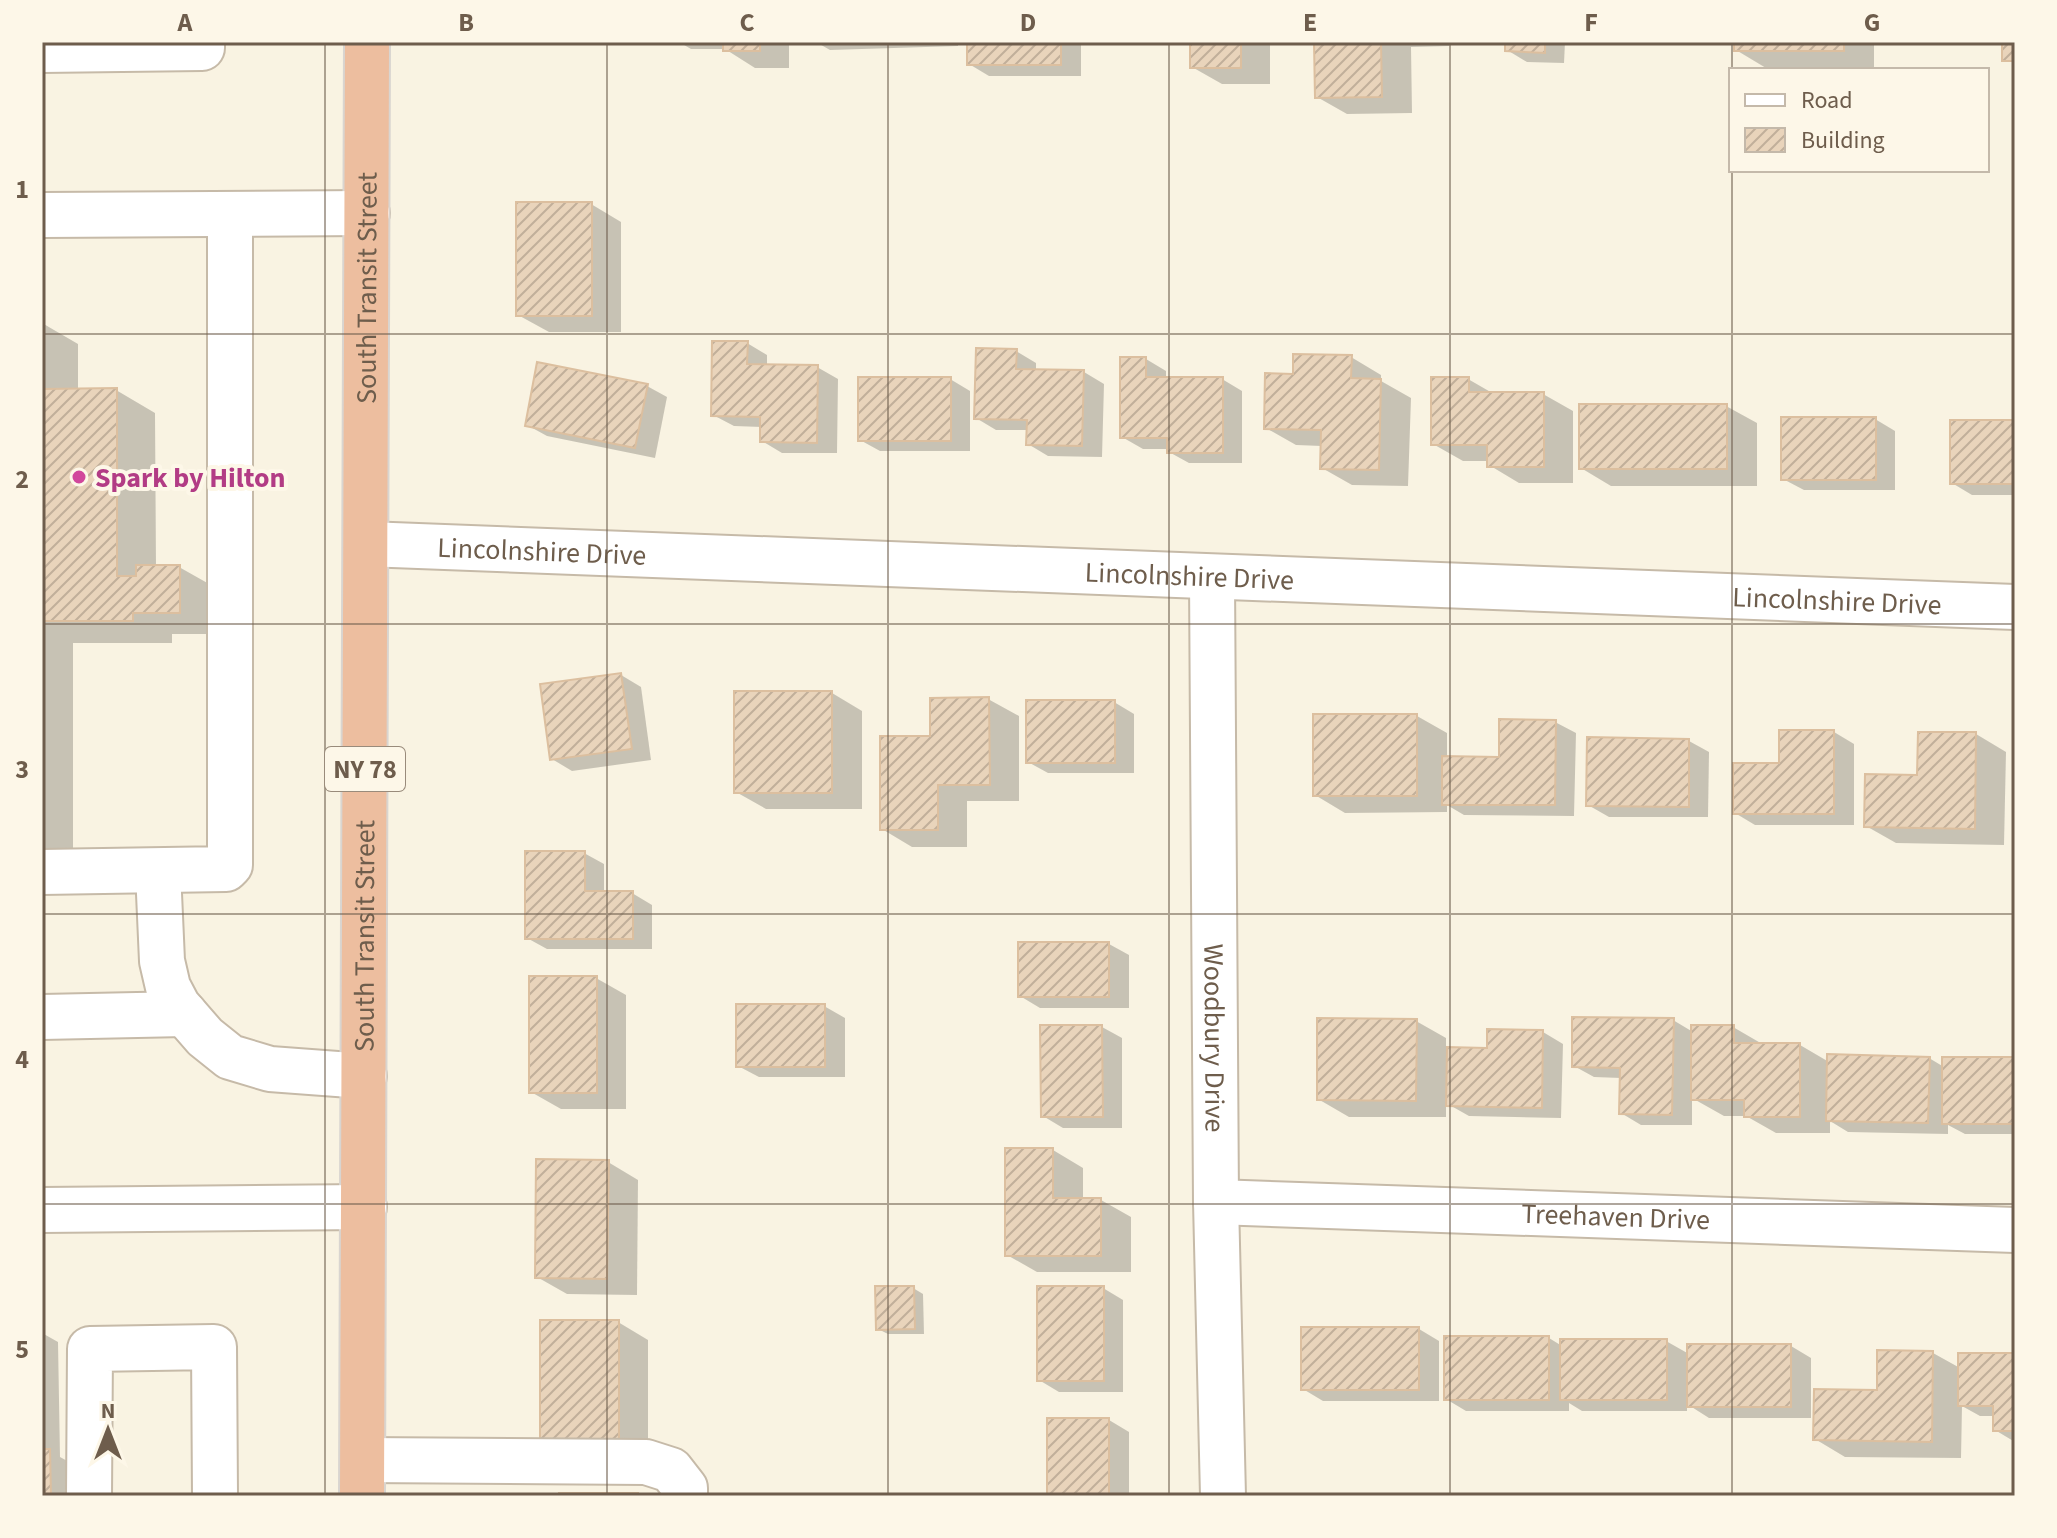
<svg xmlns="http://www.w3.org/2000/svg" width="2057" height="1538" font-family="'Source Sans 3',sans-serif">
	<style>
		.shadow { fill: #0003 }
		.building { fill: url(#building-hatch); stroke: #dcbf9f; stroke-width: 2 }
		.lines { fill: none; stroke-linecap: round; stroke-linejoin: round }
		.minor-casing { stroke: #c6baa8; stroke-width: 48 }
		.highway-casing { stroke: #d9d5d0; stroke-width: 48 }
		.minor { stroke: #fff; stroke-width: 44 }
		.highway { stroke: #edbe9f; stroke-width: 44 }
		.grid { fill: none; stroke: #6e5d4c; stroke-width: 2; stroke-opacity: 0.55 }
		.hotel-dot { fill: #d1479c; stroke: #fdf7e8; stroke-width: 3 }
		.labels { text-anchor: middle; stroke-width: 8; stroke-linejoin: round; paint-order: stroke }
		.shield { fill: #fdf7e8; stroke: #998b7b; stroke-width: 2 }
		.shield-label { font-size: 26px; font-weight: bold; fill: #6e5d4c }
		.street-label { font-size: 28px; fill: #6e5d4c; stroke: #fdf7e8 }
		.hotel-label { font-size: 28px; font-weight: bold; fill: #b23c85; stroke: #fdf7e8; text-anchor: start }
		.neatline { fill: none; stroke: #6e5d4c; stroke-width: 3 }
		.grid-label { font-size: 26px; text-anchor: middle; font-weight: bold; fill: #6e5d4c }
	</style>
	<defs>
		<pattern id="building-hatch" width="6" height="6" patternUnits="userSpaceOnUse" patternTransform="scale(2)"><rect width="6" height="6" fill="#e9d4bb"/><path d="M-1 1l2-2M0 6l6-6M5 7l2-2" fill="none" stroke="#c1af9a"/></pattern>
	</defs>
	<rect width="100%" height="100%" fill="#f9f3e2"/>
	<!-- shadow -->
	<g class="shadow">
		<polygon points="679,42 789,42 789,68 755,68 725,49 691,49"/>
		<polygon points="816,42 958,42 958,46 830,50"/>
		<polygon points="969,42 1081,42 1081,76 989,76 969,64"/>
		<polygon points="1192,42 1270,42 1270,84 1222,84 1192,67"/>
		<polygon points="1316,42 1449,42 1449,46 1411,47 1412,113 1347,114 1317,97"/>
		<polygon points="1507,42 1565,42 1564,63 1527,62 1507,50"/>
		<polygon points="1736,42 1874,42 1874,68 1766,68 1736,50"/>
		<polygon points="591,204 621,222 621,332 549,332 518,315"/>
		<polygon points="42,323 78,344 78,390 116,390 155,413 156,567 179,567 218,589 218,634 172,634 172,643 73,643 73,853 42,854"/>
		<polygon points="747,343 767,355 767,367 817,367 838,379 837,453 782,453 762,441 762,427 734,426 713,415"/>
		<polygon points="1016,351 1036,363 1036,371 1084,372 1104,384 1102,457 1048,456 1028,444 1029,430 996,430 976,418"/>
		<polygon points="1351,357 1381,375 1381,381 1411,398 1408,486 1352,485 1322,468 1322,446 1296,445 1266,428 1294,376"/>
		<polygon points="1146,359 1166,371 1166,379 1222,379 1242,391 1242,463 1189,463 1169,452 1169,449 1143,449 1122,437"/>
		<polygon points="950,379 970,391 970,451 880,451 860,440"/>
		<polygon points="1468,379 1494,394 1543,394 1573,411 1573,483 1519,483 1489,465 1489,461 1463,461 1433,444"/>
		<polygon points="647,386 667,397 655,458 547,436 527,425"/>
		<polygon points="1726,406 1757,423 1757,486 1611,486 1581,468"/>
		<polygon points="1875,419 1895,431 1895,490 1804,490 1783,479"/>
		<polygon points="2015,422 2015,495 1972,495 1952,483"/>
		<polygon points="621,675 641,687 651,760 572,771 552,759"/>
		<polygon points="832,693 862,711 862,809 766,809 736,792"/>
		<polygon points="988,699 1019,716 1019,801 967,801 967,847 912,847 882,829 932,738"/>
		<polygon points="1114,702 1134,714 1134,773 1048,773 1028,762"/>
		<polygon points="1417,716 1447,733 1447,758 1501,759 1555,722 1576,733 1574,816 1464,815 1447,805 1447,812 1345,813 1315,795"/>
		<polygon points="1834,732 1854,744 1854,825 1755,825 1735,813 1781,765"/>
		<polygon points="1976,734 2006,752 2004,845 1896,843 1866,826 1919,777"/>
		<polygon points="1689,741 1709,752 1708,817 1609,817 1588,805"/>
		<polygon points="584,853 604,864 604,893 632,893 652,905 652,949 547,949 527,938"/>
		<polygon points="1109,944 1129,955 1129,1008 1040,1008 1020,996"/>
		<polygon points="596,978 626,995 626,1109 561,1109 531,1092"/>
		<polygon points="824,1006 845,1018 845,1077 759,1077 738,1066"/>
		<polygon points="1673,1020 1693,1032 1733,1027 1764,1045 1800,1045 1829,1062 1929,1058 1944,1067 2015,1059 2015,1134 1965,1134 1948,1125 1948,1134 1848,1132 1830,1121 1830,1133 1776,1133 1746,1116 1724,1116 1692,1098 1692,1125 1641,1125 1621,1113 1621,1078 1594,1077 1574,1066"/>
		<polygon points="1416,1021 1446,1038 1446,1049 1489,1050 1543,1032 1563,1044 1561,1118 1469,1116 1446,1103 1446,1117 1349,1117 1318,1099"/>
		<polygon points="1102,1027 1122,1038 1122,1128 1063,1128 1043,1116"/>
		<polygon points="1053,1150 1083,1168 1083,1200 1101,1200 1131,1217 1131,1272 1037,1272 1007,1255"/>
		<polygon points="608,1162 638,1180 637,1295 567,1294 537,1277"/>
		<polygon points="913,1288 923,1294 924,1334 888,1334 878,1329"/>
		<polygon points="1103,1288 1123,1300 1123,1392 1059,1392 1039,1380"/>
		<polygon points="618,1322 648,1340 648,1472 572,1472"/>
		<polygon points="1419,1329 1439,1341 1439,1401 1323,1401 1303,1389"/>
		<polygon points="42,1333 58,1342 60,1457 80,1468 80,1496 42,1496"/>
		<polygon points="1549,1338 1562,1346 1666,1341 1689,1354 1791,1346 1811,1358 1811,1418 1709,1418 1687,1404 1687,1411 1582,1411 1569,1403 1569,1411 1466,1411 1446,1399"/>
		<polygon points="1933,1353 1960,1368 2015,1355 2015,1442 1995,1430 1995,1416 1980,1416 1962,1406 1961,1458 1845,1457 1815,1439"/>
		<polygon points="1109,1420 1129,1432 1129,1496 1049,1496"/>
	</g>
	<!-- building -->
	<g class="building">
		<rect x="723" y="42" width="37" height="9"/>
		<rect x="967" y="42" width="94" height="23"/>
		<rect x="1190" y="42" width="51" height="26"/>
		<polygon points="1314,42 1381,42 1382,97 1315,98"/>
		<polygon points="1505,42 1545,42 1545,53 1505,51"/>
		<rect x="1734" y="42" width="110" height="9"/>
		<rect x="2002" y="42" width="13" height="19"/>
		<rect x="516" y="202" width="76" height="114"/>
		<polygon points="712,341 748,341 747,364 818,365 817,443 760,442 760,417 711,416"/>
		<polygon points="976,348 1017,349 1016,369 1084,370 1082,446 1026,445 1027,420 974,419"/>
		<polygon points="1293,354 1352,355 1351,378 1381,379 1379,470 1320,469 1321,430 1264,429 1265,373 1293,374"/>
		<polygon points="1120,357 1146,357 1146,377 1223,377 1223,453 1167,453 1167,438 1120,438"/>
		<polygon points="537,362 648,384 635,448 525,426"/>
		<rect x="858" y="377" width="93" height="64"/>
		<polygon points="1431,377 1469,377 1469,392 1544,392 1544,467 1487,467 1487,445 1431,445"/>
		<polygon points="117,388 117,576 136,576 136,565 180,565 180,613 133,613 133,621 42,621 42,389"/>
		<rect x="1579" y="404" width="148" height="65"/>
		<rect x="1781" y="417" width="95" height="63"/>
		<rect x="1950" y="420" width="65" height="64"/>
		<polygon points="621,673 632,749 550,760 540,684"/>
		<rect x="734" y="691" width="98" height="102"/>
		<polygon points="989,697 990,785 938,785 938,830 880,830 880,736 930,736 930,698"/>
		<rect x="1026" y="700" width="89" height="63"/>
		<rect x="1313" y="714" width="104" height="82"/>
		<polygon points="1499,719 1556,720 1555,805 1442,805 1442,756 1499,757"/>
		<polygon points="1779,730 1834,730 1834,814 1733,814 1733,763 1779,763"/>
		<polygon points="1918,732 1976,732 1975,829 1864,827 1865,774 1917,775"/>
		<polygon points="1587,737 1689,739 1689,807 1586,806"/>
		<polygon points="525,851 585,851 585,891 633,891 633,939 525,939"/>
		<rect x="1018" y="942" width="91" height="55"/>
		<rect x="529" y="976" width="68" height="117"/>
		<rect x="736" y="1004" width="89" height="63"/>
		<polygon points="1572,1017 1674,1018 1672,1115 1619,1114 1620,1068 1572,1067"/>
		<polygon points="1317,1018 1417,1019 1416,1101 1317,1100"/>
		<polygon points="1040,1025 1102,1025 1103,1117 1041,1117"/>
		<polygon points="1691,1025 1734,1025 1734,1043 1800,1043 1800,1117 1744,1117 1744,1100 1691,1100"/>
		<polygon points="1487,1029 1543,1030 1542,1108 1446,1106 1447,1047 1487,1048"/>
		<polygon points="1827,1054 1930,1057 1928,1123 1826,1121"/>
		<rect x="1942" y="1057" width="73" height="67"/>
		<polygon points="1005,1148 1053,1148 1053,1198 1101,1198 1101,1256 1005,1256"/>
		<polygon points="536,1159 609,1160 607,1279 535,1278"/>
		<polygon points="875,1286 914,1286 915,1329 876,1330"/>
		<rect x="1037" y="1286" width="67" height="95"/>
		<rect x="540" y="1320" width="79" height="136"/>
		<rect x="1301" y="1327" width="118" height="63"/>
		<rect x="1444" y="1336" width="105" height="64"/>
		<rect x="1560" y="1339" width="107" height="61"/>
		<rect x="1687" y="1344" width="104" height="63"/>
		<polygon points="1877,1350 1933,1351 1932,1442 1813,1440 1814,1389 1877,1390"/>
		<polygon points="1958,1353 2015,1353 2015,1431 1993,1431 1993,1406 1958,1406"/>
		<rect x="1047" y="1418" width="62" height="78"/>
		<polygon points="42,1449 50,1449 51,1496 42,1496"/>
		<rect x="559" y="1493" width="79" height="3"/>
	</g>
	<g class="lines">
		<defs>
			<g id="minor">
				<polyline points="42,50 202,48 202,42"/>
				<polyline points="42,215 367,213"/>
				<path id="s1" d="M 366,544 L 2015,607"/>
				<path id="s2" d="M 1212,578 L 1216,1202 L 1223,1496"/>
				<polyline points="158,871 162,961 168,987 178,1006 205,1037 230,1057 270,1069 364,1076"/>
				<polyline points="42,872 226,869 230,865 230,214"/>
				<polyline points="42,1017 185,1014"/>
				<path id="s3" d="M 1216,1202 L 2015,1230"/>
				<polyline points="42,1210 364,1207"/>
				<polyline points="363,1460 646,1462 671,1470 685,1488 685,1496"/>
				<polyline points="89,1496 90,1349 214,1347 215,1496"/>
			</g>
			<g id="highway">
				<path id="s4" d="M 362,1496 L 367,42"/>
			</g>
		</defs>
		<!-- minor casing -->
		<use href="#minor" class="minor-casing"/>
		<!-- highway casing -->
		<use href="#highway" class="highway-casing"/>
		<!-- minor -->
		<use href="#minor" class="minor"/>
		<!-- highway -->
		<use href="#highway" class="highway"/>
	</g>
	<!-- grid -->
	<path class="grid" d="M 325,42 L 325,1496M 607,42 L 607,1496M 888,42 L 888,1496M 1169,42 L 1169,1496M 1450,42 L 1450,1496M 1732,42 L 1732,70M 1732,170 L 1732,1496M 42,334 L 2015,334M 42,624 L 2015,624M 42,914 L 2015,914M 42,1204 L 2015,1204"/>
	<!-- markers -->
	<circle class="hotel-dot" cx="79" cy="477" r="8"/>
	<g class="labels">
		<!-- shield labels -->
		<rect class="shield" x="325" y="747" width="80" height="44" rx="6"/>
		<g class="shield-label">
			<text x="365" y="778">NY 78</text>
		</g>
		<!-- street labels -->
		<g class="street-label">
			<text dy="10" stroke="none"><textPath href="#s4" startOffset="1208">South Transit Street</textPath></text>
			<text dy="10" stroke="none"><textPath href="#s1" startOffset="176">Lincolnshire Drive</textPath></text>
			<text dy="10" stroke="none"><textPath href="#s1" startOffset="824">Lincolnshire Drive</textPath></text>
			<text dy="10" stroke="none"><textPath href="#s1" startOffset="1472">Lincolnshire Drive</textPath></text>
			<text dy="10" stroke="none"><textPath href="#s4" startOffset="560">South Transit Street</textPath></text>
			<text dy="10" stroke="none"><textPath href="#s2" startOffset="460">Woodbury Drive</textPath></text>
			<text dy="10" stroke="none"><textPath href="#s3" startOffset="400">Treehaven Drive</textPath></text>
		</g>
		<!-- hotel labels -->
		<g class="hotel-label">
			<text x="95" y="487">Spark by Hilton</text>
		</g>
	</g>
	<!-- border -->
	<rect width="2057" height="1538" fill="none" stroke="#fdf7e8" stroke-width="88"/>
	<!-- legend -->
	<rect x="1729" y="68" width="260" height="104" fill="#fdf7e8" stroke="#c4b9aa" stroke-width="2"/>
	<rect x="1745" y="94" width="40" height="12" fill="#ffffff" stroke="#c4b9aa" stroke-width="2"/>
	<text x="1801" y="108" font-size="24" fill="#6e5d4c">Road</text>
	<rect x="1745" y="128" width="40" height="24" fill="url(#building-hatch)" stroke="#c4b9aa" stroke-width="2"/>
	<text x="1801" y="148" font-size="24" fill="#6e5d4c">Building</text>
	<!-- north arrow -->
	<g transform="translate(108 1430)" stroke="#fdf7e8" stroke-width="6" paint-order="stroke">
	<path d="M0-6L14 30L0 20L-14 30Z" fill="#6e5d4c"/>
	<text y="-12" font-size="22" font-weight="bold" text-anchor="middle" fill="#6e5d4c">N</text>
	</g>
	<rect x="44" y="44" width="1969" height="1450" class="neatline"/>
	<g class="grid-label">
		<text x="185" y="31">A</text>
		<text x="466" y="31">B</text>
		<text x="747" y="31">C</text>
		<text x="1028" y="31">D</text>
		<text x="1310" y="31">E</text>
		<text x="1591" y="31">F</text>
		<text x="1872" y="31">G</text>
		<text x="22" y="198">1</text>
		<text x="22" y="488">2</text>
		<text x="22" y="778">3</text>
		<text x="22" y="1068">4</text>
		<text x="22" y="1358">5</text>
	</g>
</svg>
